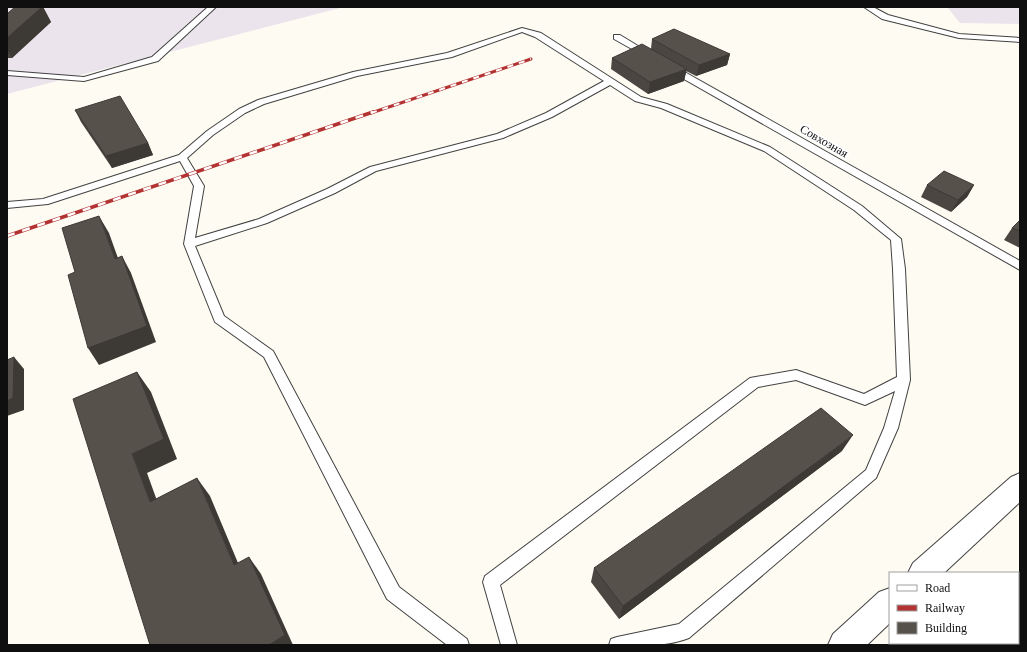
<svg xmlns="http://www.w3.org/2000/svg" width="1027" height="652" font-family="'Times New Roman',serif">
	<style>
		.industrial { fill: #ece4ec }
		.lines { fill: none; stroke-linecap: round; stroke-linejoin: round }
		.service-casing { stroke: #424242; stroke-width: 2 }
		.minor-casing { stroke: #424242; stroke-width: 2 }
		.service { fill: #fff; fill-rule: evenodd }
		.minor { fill: #fff; fill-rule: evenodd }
		.rail-far1-casing { stroke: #b33232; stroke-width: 3 }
		.rail-casing { stroke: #b33232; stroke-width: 3.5 }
		.rail-far1 { stroke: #fff; stroke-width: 2; stroke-dasharray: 6; stroke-linecap: butt }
		.rail { stroke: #fff; stroke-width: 2.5; stroke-dasharray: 8; stroke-linecap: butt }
		.wall { fill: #4b4641 }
		.shaded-wall { fill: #3d3935 }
		.building { fill: #57514c; stroke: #3d3935 }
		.labels { text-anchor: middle; stroke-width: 4; stroke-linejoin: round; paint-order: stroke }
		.far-street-label { font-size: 12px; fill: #0f0f0f; stroke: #fff }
	</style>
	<rect width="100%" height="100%" fill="#fefcf2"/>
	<!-- industrial -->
	<g class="industrial">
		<polygon points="8,7 344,7 7,94"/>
		<polygon points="947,7 1020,7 1020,24 960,23"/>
	</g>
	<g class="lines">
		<defs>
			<g id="service">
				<polygon points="208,7 216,7 158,61 84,81 7,75 7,71 84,77 152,57"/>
				<polygon points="864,7 873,7 888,15 959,34 1020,38 1020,42 959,38 882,19"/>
				<path d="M 522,28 L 541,33 L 641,97 L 667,104 L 770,147 L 862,206 L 901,239 L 905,269 L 910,380 L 898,428 L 876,478 L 689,638 C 664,648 635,645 609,645 L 611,639 L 617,637 L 679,624 L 866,470 L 884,428 L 895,391 L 865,405 L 796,380 L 758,387 L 500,585 L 517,645 L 501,645 L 483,582 L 485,576 L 750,378 L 796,370 L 864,394 L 897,377 L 893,269 L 891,240 L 854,210 L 764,151 L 661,108 L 635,101 L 610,85 L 552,117 L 503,138 L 376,171 L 335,193 L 267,223 L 195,246 L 224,316 L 273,351 L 399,587 L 467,639 L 469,645 L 447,645 L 387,599 L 264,357 L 215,322 L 184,244 L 194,186 L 180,161 L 48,204 L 7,208 L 7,202 L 43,199 L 179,155 L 207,131 L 239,109 L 258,100 L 353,72 L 447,53 ZM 522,32 L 535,37 L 604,81 L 546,113 L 497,134 L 370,167 L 327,189 L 259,219 L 195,238 L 204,186 L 187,158 L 213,135 L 245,113 L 264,104 L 357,76 L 452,57 Z"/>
				<polygon points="614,35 620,35 653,55 649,57 646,57 614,39"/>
				<polygon points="668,66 674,66 1020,261 1020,270 668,70"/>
			</g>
			<g id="minor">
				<polygon points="1020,473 1020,502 944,573 908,573 913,563 1011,477"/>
				<polygon points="890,588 890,623 867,645 828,645 833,634 879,592"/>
			</g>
		</defs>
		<!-- service casing -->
		<use href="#service" class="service-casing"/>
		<!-- minor casing -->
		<use href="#minor" class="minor-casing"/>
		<!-- service -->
		<use href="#service" class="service"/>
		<!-- minor -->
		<use href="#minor" class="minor"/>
		<defs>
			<polyline id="rail-far1" points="371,113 531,59"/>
			<polyline id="rail" points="7,236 373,112"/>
		</defs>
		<!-- rail-far1 casing -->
		<use href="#rail-far1" class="rail-far1-casing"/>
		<!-- rail casing -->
		<use href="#rail" class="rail-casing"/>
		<!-- rail-far1 -->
		<use href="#rail-far1" class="rail-far1"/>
		<!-- rail -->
		<use href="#rail" class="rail"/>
	</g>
	<!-- wall -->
	<g class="wall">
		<polygon points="15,7 43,7 51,22 12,58 7,58 7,14"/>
		<polygon points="652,39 730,54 727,65 696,76 686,71 684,81 648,94 611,69 612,58 651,49"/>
		<polygon points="75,110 148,143 153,155 112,168 81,122"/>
		<polygon points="927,185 974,185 967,197 951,212 921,197"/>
		<polygon points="1020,220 1020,248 1004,240 1012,228"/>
		<polygon points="842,451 619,619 591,582 594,568"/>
		<polygon points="1012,643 1018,643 1020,645 1009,645"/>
	</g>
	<!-- shaded-wall -->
	<g class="shaded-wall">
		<polygon points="42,7 43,7 51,22 12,58 7,50 7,38"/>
		<polygon points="730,54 727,65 696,76 699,65"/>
		<polygon points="687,69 684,81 648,94 650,82"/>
		<polygon points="148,143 153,155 112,168 106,156"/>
		<polygon points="974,185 967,197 951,212 958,200"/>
		<polygon points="99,216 109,233 124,275 115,259"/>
		<polygon points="122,256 131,273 156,342 99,365 88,348"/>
		<polygon points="14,357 24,369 24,410 7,416 7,401"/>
		<polygon points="137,372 151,392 177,459 147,473 164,520 150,502 132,454"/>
		<polygon points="853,435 842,451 619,619 623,606"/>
		<polygon points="197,478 210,496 246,582 234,565"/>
		<polygon points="249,557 261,574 293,645 269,645"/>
	</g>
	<!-- building -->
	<g class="building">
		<polygon points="15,7 42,7 7,38 7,14"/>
		<polygon points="674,29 730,54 699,65 652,39"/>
		<polygon points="642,44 687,69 650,82 612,58"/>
		<polygon points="120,96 148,143 106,156 75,110"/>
		<polygon points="944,171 974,185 958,200 927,185"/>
		<polygon points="99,216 115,259 122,256 147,326 88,348 68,275 75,272 62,228"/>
		<polygon points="1020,220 1020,231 1012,228"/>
		<polygon points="14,357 13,398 7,401 7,360"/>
		<polygon points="137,372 164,439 132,454 150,502 197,478 234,565 249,557 285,635 269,645 150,645 73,399"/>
		<polygon points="821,408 853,435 623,606 594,568"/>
		<polygon points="1019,639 1020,640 1020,645 1013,645 1015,643 1018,643 1018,640"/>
	</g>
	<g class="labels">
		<!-- far-street labels -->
		<g class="far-street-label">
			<text transform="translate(824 141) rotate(30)" y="4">Совхозная</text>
		</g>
	</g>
	<!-- border -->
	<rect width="1027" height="652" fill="none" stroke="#0f0f0f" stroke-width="16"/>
	<!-- legend -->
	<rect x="889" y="572" width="130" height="72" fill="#ffffff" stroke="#9f9f9f"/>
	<rect x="897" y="585" width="20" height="6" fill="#ffffff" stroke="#9f9f9f"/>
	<text x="925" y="592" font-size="12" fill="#0f0f0f">Road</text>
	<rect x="897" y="605" width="20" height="6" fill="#b33232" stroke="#9f9f9f"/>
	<text x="925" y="612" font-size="12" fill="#0f0f0f">Railway</text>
	<rect x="897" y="622" width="20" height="12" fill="#57514c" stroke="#9f9f9f"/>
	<text x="925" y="632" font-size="12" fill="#0f0f0f">Building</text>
</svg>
